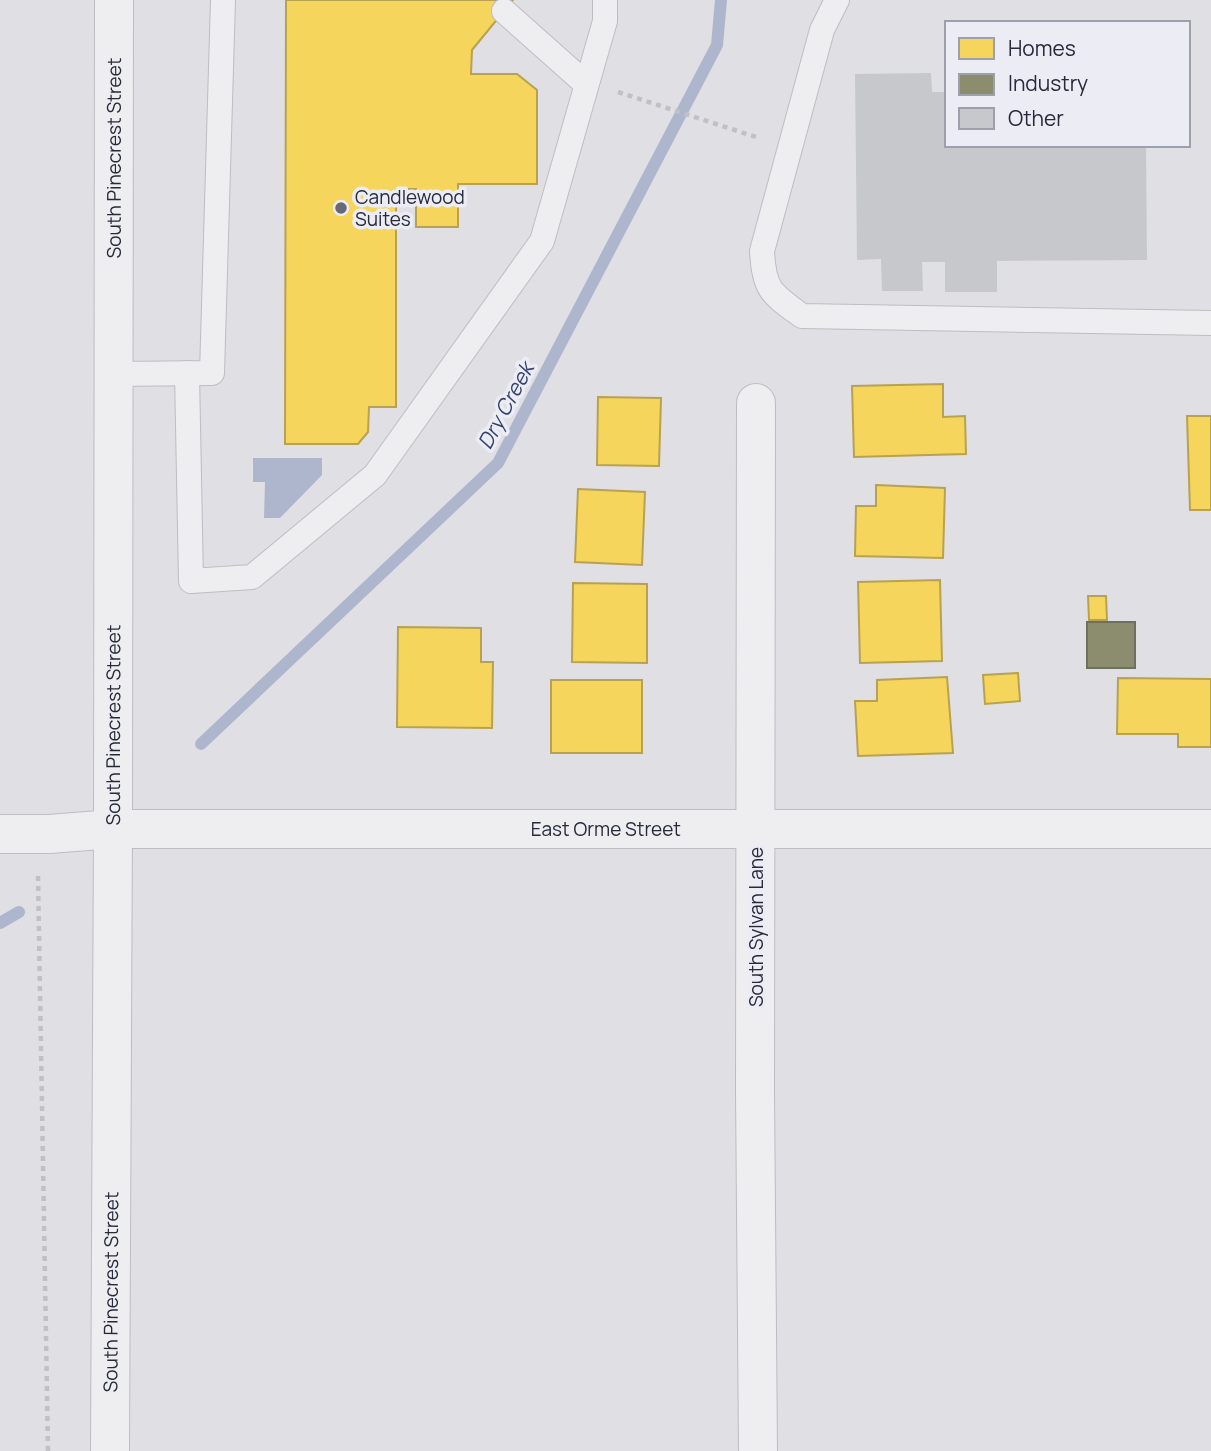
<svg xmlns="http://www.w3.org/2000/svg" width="1211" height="1451" font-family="Manrope,sans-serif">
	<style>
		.water { fill: #aeb6ce }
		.homes { fill: #f6d55c; stroke: #b8a252; stroke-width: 2 }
		.industry { fill: #8c8c6e; stroke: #6e6f5f; stroke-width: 2 }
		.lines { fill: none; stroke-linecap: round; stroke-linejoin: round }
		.stream { stroke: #aeb6ce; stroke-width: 12 }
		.building { fill: #c7c8cc }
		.service-casing { stroke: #bdbdc2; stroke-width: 26 }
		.minor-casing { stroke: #bdbdc2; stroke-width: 40 }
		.path { stroke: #c0c0c5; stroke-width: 4.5; stroke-dasharray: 5 5; stroke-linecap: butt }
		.service { stroke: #eeeef0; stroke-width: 24 }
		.minor { stroke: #eeeef0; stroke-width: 38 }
		.poi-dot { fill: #676976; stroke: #ecedf4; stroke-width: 2.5 }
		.labels { text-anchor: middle; stroke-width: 7; stroke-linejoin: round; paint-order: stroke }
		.street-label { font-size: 19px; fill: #272a3b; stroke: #ecedf4 }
		.poi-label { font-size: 19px; fill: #272a3b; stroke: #ecedf4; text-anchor: start }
		.water-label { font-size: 21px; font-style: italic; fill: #34426c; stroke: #ecedf4 }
	</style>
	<rect width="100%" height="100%" fill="#dfdfe4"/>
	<!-- water -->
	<polygon class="water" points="253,458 322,458 322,475 280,518 264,518 265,482 253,482"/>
	<!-- homes -->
	<g class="homes">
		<polygon points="286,0 513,0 472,50 471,74 517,74 537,90 537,184 458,184 458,227 416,227 416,189 396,189 396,407 369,407 368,432 358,444 285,444"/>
		<polygon points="943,384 943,417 965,416 966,454 854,457 852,386"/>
		<polygon points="598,397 661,398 659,466 597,465"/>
		<polygon points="1187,416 1211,416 1211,510 1190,510"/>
		<polygon points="876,485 945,488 943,558 855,556 856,506 876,506"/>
		<polygon points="578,489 645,492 642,565 575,562"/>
		<polygon points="940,580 942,661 860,663 858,582"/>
		<polygon points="573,583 647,584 647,663 572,662"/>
		<polygon points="1088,596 1106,596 1107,620 1089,620"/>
		<polygon points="398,627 481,628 481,662 493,662 492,728 397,727"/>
		<polygon points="1018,673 1020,701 985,704 983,675"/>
		<polygon points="947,677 953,753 858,756 855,701 877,701 877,680"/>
		<polygon points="1118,678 1211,679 1211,747 1178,747 1178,734 1117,734"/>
		<rect x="551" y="680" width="91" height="73"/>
	</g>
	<!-- industry -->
	<rect class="industry" x="1087" y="622" width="48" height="46"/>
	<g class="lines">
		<!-- stream -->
		<g class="stream">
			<polyline points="201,744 498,463 717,45 721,0"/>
			<polyline points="0,923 19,912"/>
		</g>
	</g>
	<!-- building -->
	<polygon class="building" points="931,73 932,92 947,92 947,145 1146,145 1147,260 997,261 997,292 945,292 945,262 922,262 923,291 882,291 881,259 857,260 855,74"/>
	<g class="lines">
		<defs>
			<g id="service">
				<path d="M 837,0 L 822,30 L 762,251 C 764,291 772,294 802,316 L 1211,323"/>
				<polyline points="504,11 586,84"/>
				<polyline points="187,373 191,581 252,577 375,475 542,241 605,21 605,0"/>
				<polyline points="113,374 212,373 223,0"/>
			</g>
			<g id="minor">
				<polyline points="756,403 755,1091 758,1451"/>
				<path id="s1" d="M 0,834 L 49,834 L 113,829 L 1211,829"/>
				<path id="s2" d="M 110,1451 L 113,829 L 114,0"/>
			</g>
		</defs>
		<!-- service casing -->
		<use href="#service" class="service-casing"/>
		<!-- minor casing -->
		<use href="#minor" class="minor-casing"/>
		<!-- path -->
		<g class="path">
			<polyline points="618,92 756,137"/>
			<polyline points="38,876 48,1451"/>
		</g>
		<!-- service -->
		<use href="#service" class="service"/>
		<!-- minor -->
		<use href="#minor" class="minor"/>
	</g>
	<!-- markers -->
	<circle class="poi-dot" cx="341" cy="208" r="7"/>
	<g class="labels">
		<!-- street labels -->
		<g class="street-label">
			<text dy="7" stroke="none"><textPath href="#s2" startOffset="1293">South Pinecrest Street</textPath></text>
			<text dy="7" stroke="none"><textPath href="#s2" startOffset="726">South Pinecrest Street</textPath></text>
			<text dy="7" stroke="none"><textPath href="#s1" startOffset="606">East Orme Street</textPath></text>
			<text transform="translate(756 927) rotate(-90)" y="7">South Sylvan Lane</text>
			<text dy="7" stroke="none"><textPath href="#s2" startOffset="159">South Pinecrest Street</textPath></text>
		</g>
		<!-- poi labels -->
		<g class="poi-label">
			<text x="355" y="204">Candlewood<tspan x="355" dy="22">Suites</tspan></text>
		</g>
		<!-- water labels -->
		<g class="water-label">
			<text transform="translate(506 406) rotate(-62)" y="7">Dry Creek</text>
		</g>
	</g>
	<!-- legend -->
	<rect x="945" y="21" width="245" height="126" fill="#ecedf4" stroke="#9d9faa" stroke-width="2"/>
	<rect x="959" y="38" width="35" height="21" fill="#f6d55c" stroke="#9d9faa" stroke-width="2"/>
	<text x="1008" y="56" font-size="21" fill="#272a3b">Homes</text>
	<rect x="959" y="74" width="35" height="21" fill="#8c8c6e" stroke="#9d9faa" stroke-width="2"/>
	<text x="1008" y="91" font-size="21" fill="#272a3b">Industry</text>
	<rect x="959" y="108" width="35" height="21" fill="#c7c8cc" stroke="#9d9faa" stroke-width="2"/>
	<text x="1008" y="126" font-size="21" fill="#272a3b">Other</text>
</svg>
